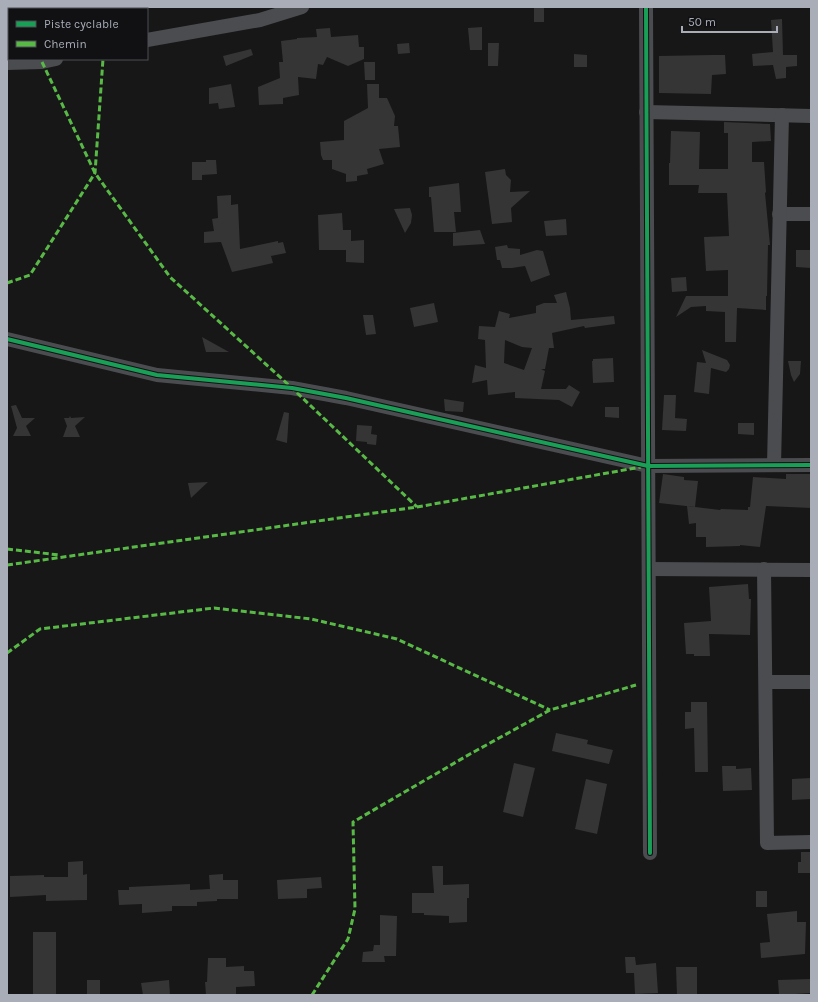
<svg xmlns="http://www.w3.org/2000/svg" width="818" height="1002" font-family="Karla,sans-serif">
	<style>
		.building { fill: #353536; fill-rule: evenodd }
		.lines { fill: none; stroke-linecap: round; stroke-linejoin: round }
		.street { stroke: #4b4c50; stroke-width: 14 }
		.quiet { stroke: #58b947; stroke-width: 3; stroke-dasharray: 6 3; stroke-linecap: butt }
		.cycleway-casing { stroke: #111113; stroke-width: 6 }
		.cycleway { stroke: #1a9f57; stroke-width: 4 }
	</style>
	<rect width="100%" height="100%" fill="#171717"/>
	<!-- building -->
	<g class="building">
		<rect x="534" y="7" width="10" height="15"/>
		<polygon points="782,19 783,55 797,55 797,66 786,67 786,78 776,79 773,65 753,66 752,54 773,52 771,20"/>
		<polygon points="482,27 482,50 470,50 468,28"/>
		<polygon points="330,28 331,37 358,35 359,47 364,47 364,59 348,66 327,57 323,65 318,64 316,79 298,77 299,95 283,98 283,104 259,105 258,87 280,78 279,62 283,62 281,41 297,39 297,38 317,37 316,29"/>
		<polygon points="409,43 410,53 398,54 397,44"/>
		<polygon points="488,43 499,43 498,66 488,66"/>
		<polygon points="251,49 253,55 226,66 223,56"/>
		<polygon points="574,54 587,55 587,67 574,67"/>
		<polygon points="712,55 725,55 726,74 712,75 711,94 659,93 659,56"/>
		<polygon points="364,62 375,62 375,80 365,80"/>
		<polygon points="231,84 235,107 219,109 218,103 209,104 209,88"/>
		<polygon points="367,84 379,84 379,98 387,98 395,116 394,126 398,126 400,147 379,149 384,164 367,169 368,174 357,176 357,181 346,182 346,174 332,169 332,160 323,160 321,155 320,142 344,140 344,121 368,108"/>
		<polygon points="724,122 770,124 771,141 752,142 752,162 764,162 766,192 765,193 770,245 768,245 767,296 766,296 766,310 737,308 736,342 725,342 725,312 706,311 706,306 691,307 676,317 686,296 728,296 728,270 706,271 704,237 729,236 727,193 698,193 699,185 669,185 669,163 670,163 671,131 700,132 699,169 728,169 728,133 724,133"/>
		<polygon points="206,160 216,160 217,174 202,175 202,180 192,180 192,162 206,162"/>
		<polygon points="505,169 506,175 511,180 510,192 530,191 511,208 512,222 492,224 485,172"/>
		<polygon points="459,183 461,212 454,212 456,232 434,232 431,197 429,197 429,187"/>
		<polygon points="231,195 231,205 238,204 240,249 278,241 278,243 283,242 286,253 271,256 273,263 232,272 221,242 204,243 204,232 214,231 212,219 218,218 217,196"/>
		<polygon points="410,208 412,215 411,223 405,233 394,209"/>
		<polygon points="342,213 343,230 351,230 351,241 364,240 364,263 346,262 346,250 319,250 318,215"/>
		<polygon points="566,219 567,235 546,236 544,221"/>
		<polygon points="480,230 485,244 453,246 453,233"/>
		<polygon points="507,245 508,248 520,249 520,255 537,250 543,251 550,275 531,282 525,266 512,268 502,268 500,260 497,260 495,247"/>
		<polygon points="796,250 811,250 811,268 796,267"/>
		<polygon points="686,277 687,291 672,292 671,278"/>
		<path d="M 566,292 L 570,308 L 571,320 L 614,316 L 615,324 L 585,328 L 584,326 L 552,333 L 554,348 L 549,348 L 545,369 L 541,369 L 545,371 L 541,389 L 566,389 L 569,385 L 580,392 L 572,407 L 559,400 L 515,398 L 515,392 L 488,395 L 487,380 L 472,383 L 475,365 L 486,368 L 485,340 L 478,339 L 479,326 L 495,327 L 499,311 L 510,314 L 509,318 L 536,313 L 536,306 L 544,303 L 557,303 L 554,295 ZM 505,340 L 522,347 L 532,348 L 524,370 L 504,363 Z"/>
		<polygon points="434,303 438,322 414,327 410,308"/>
		<polygon points="363,315 373,315 376,334 366,335"/>
		<polygon points="202,337 229,352 206,352"/>
		<polygon points="702,350 727,360 730,365 729,369 726,372 711,368 709,394 694,392 697,362 706,363"/>
		<polygon points="613,358 614,382 593,383 592,361 593,361 593,359"/>
		<polygon points="788,361 801,361 800,374 794,382 791,375"/>
		<polygon points="664,395 676,395 675,418 687,419 686,431 662,430"/>
		<polygon points="444,399 464,402 463,412 445,411"/>
		<polygon points="16,405 22,418 35,418 26,426 31,436 13,436 17,428 11,406"/>
		<polygon points="605,407 619,407 619,418 605,417"/>
		<polygon points="284,412 289,413 287,443 276,440"/>
		<polygon points="70,416 71,418 85,417 75,426 80,437 63,437 67,426 64,418 69,418"/>
		<polygon points="738,423 754,423 754,435 738,434"/>
		<polygon points="357,425 372,426 371,434 377,435 376,445 367,444 367,442 356,441"/>
		<polygon points="663,474 684,477 684,480 698,481 695,507 659,503"/>
		<polygon points="786,474 811,474 811,508 766,506 760,547 740,545 740,546 706,547 706,537 696,537 696,523 689,524 687,506 720,510 721,509 748,510 748,507 750,507 753,477 786,479"/>
		<polygon points="208,482 191,498 188,483"/>
		<polygon points="748,584 749,599 751,599 750,635 709,634 710,656 694,656 694,654 686,654 684,623 711,621 709,587"/>
		<polygon points="691,702 707,702 708,772 695,772 694,728 685,729 685,712 691,712"/>
		<polygon points="556,733 588,740 587,744 613,750 609,764 552,751"/>
		<polygon points="514,763 535,768 523,817 503,812"/>
		<polygon points="722,766 736,766 736,769 751,768 752,790 723,791"/>
		<polygon points="811,778 811,799 792,800 792,779"/>
		<polygon points="586,779 607,784 597,834 575,829"/>
		<polygon points="801,852 811,852 811,873 798,873 798,862 801,862"/>
		<polygon points="83,861 83,875 87,874 87,900 46,901 46,895 10,897 10,876 44,875 44,877 68,877 68,862"/>
		<polygon points="432,866 443,866 443,885 469,884 469,898 467,898 467,922 449,923 449,916 424,915 424,913 412,913 412,893 434,893"/>
		<polygon points="223,874 223,880 238,880 238,899 217,899 217,901 197,902 197,906 172,906 172,911 142,913 142,904 119,905 118,890 129,890 129,887 190,884 190,890 210,889 209,875"/>
		<polygon points="321,877 322,888 307,889 307,898 278,899 277,880"/>
		<rect x="756" y="891" width="11" height="16"/>
		<polygon points="797,911 797,922 806,922 805,954 761,958 760,943 770,942 767,914"/>
		<polygon points="380,915 397,916 396,956 384,956 385,962 362,962 363,952 373,951 374,945 380,945"/>
		<rect x="33" y="932" width="23" height="63"/>
		<polygon points="625,957 635,957 636,965 656,963 658,993 635,994 634,973 626,973"/>
		<polygon points="208,958 226,958 226,967 244,966 244,971 254,971 255,986 236,987 236,995 206,995 205,982 207,982"/>
		<polygon points="676,967 697,967 697,995 677,995"/>
		<polygon points="810,979 811,993 779,995 778,980"/>
		<rect x="87" y="980" width="13" height="15"/>
		<polygon points="169,980 170,995 143,995 141,983"/>
	</g>
	<g class="lines">
		<!-- street -->
		<g class="street">
			<polyline points="16,7 17,9"/>
			<polyline points="646,7 650,853"/>
			<polyline points="147,40 260,20 302,7"/>
			<polyline points="7,63 42,62 56,59"/>
			<polyline points="646,112 811,116"/>
			<polyline points="779,214 811,214"/>
			<polyline points="7,339 157,375 292,388 346,398 648,466 811,465"/>
			<polyline points="774,465 782,115"/>
			<polyline points="649,569 811,570"/>
			<polyline points="764,569 767,843 811,842"/>
			<polyline points="766,682 811,682"/>
		</g>
		<!-- quiet -->
		<g class="quiet">
			<polyline points="105,9 105,7"/>
			<polyline points="42,62 95,173 170,277 292,388 417,507"/>
			<polyline points="7,283 30,275 95,173 103,59"/>
			<polyline points="7,549 59,555"/>
			<polyline points="7,565 417,507 641,467"/>
			<polyline points="7,653 40,629 214,608 311,619 397,639 550,710"/>
			<polyline points="312,995 348,939 355,909 353,822 470,754 550,710 636,685"/>
		</g>
		<defs>
			<g id="cycleway">
				<polyline points="646,7 650,853"/>
				<polyline points="7,339 157,375 292,388 346,398 648,466 811,465"/>
			</g>
		</defs>
		<!-- cycleway casing -->
		<use href="#cycleway" class="cycleway-casing"/>
		<!-- cycleway -->
		<use href="#cycleway" class="cycleway"/>
	</g>
	<!-- border -->
	<rect width="818" height="1002" fill="none" stroke="#a8adb8" stroke-width="16"/>
	<!-- legend -->
	<rect x="8" y="8" width="140" height="52" fill="#111113" stroke="#4d4f55"/>
	<rect x="16" y="21" width="20" height="6" fill="#1a9f57" stroke="#4d4f55"/>
	<text x="44" y="28" font-size="12" fill="#a8adb8">Piste cyclable</text>
	<rect x="16" y="41" width="20" height="6" fill="#58b947" stroke="#4d4f55"/>
	<text x="44" y="48" font-size="12" fill="#a8adb8">Chemin</text>
	<!-- scale -->
	<path d="M682 26v6h95v-6" fill="none" stroke="#a8adb8" stroke-width="2"/>
	<text x="688" y="26" font-size="12" fill="#a8adb8" stroke="#111113" stroke-width="3" paint-order="stroke">50 m</text>
</svg>
